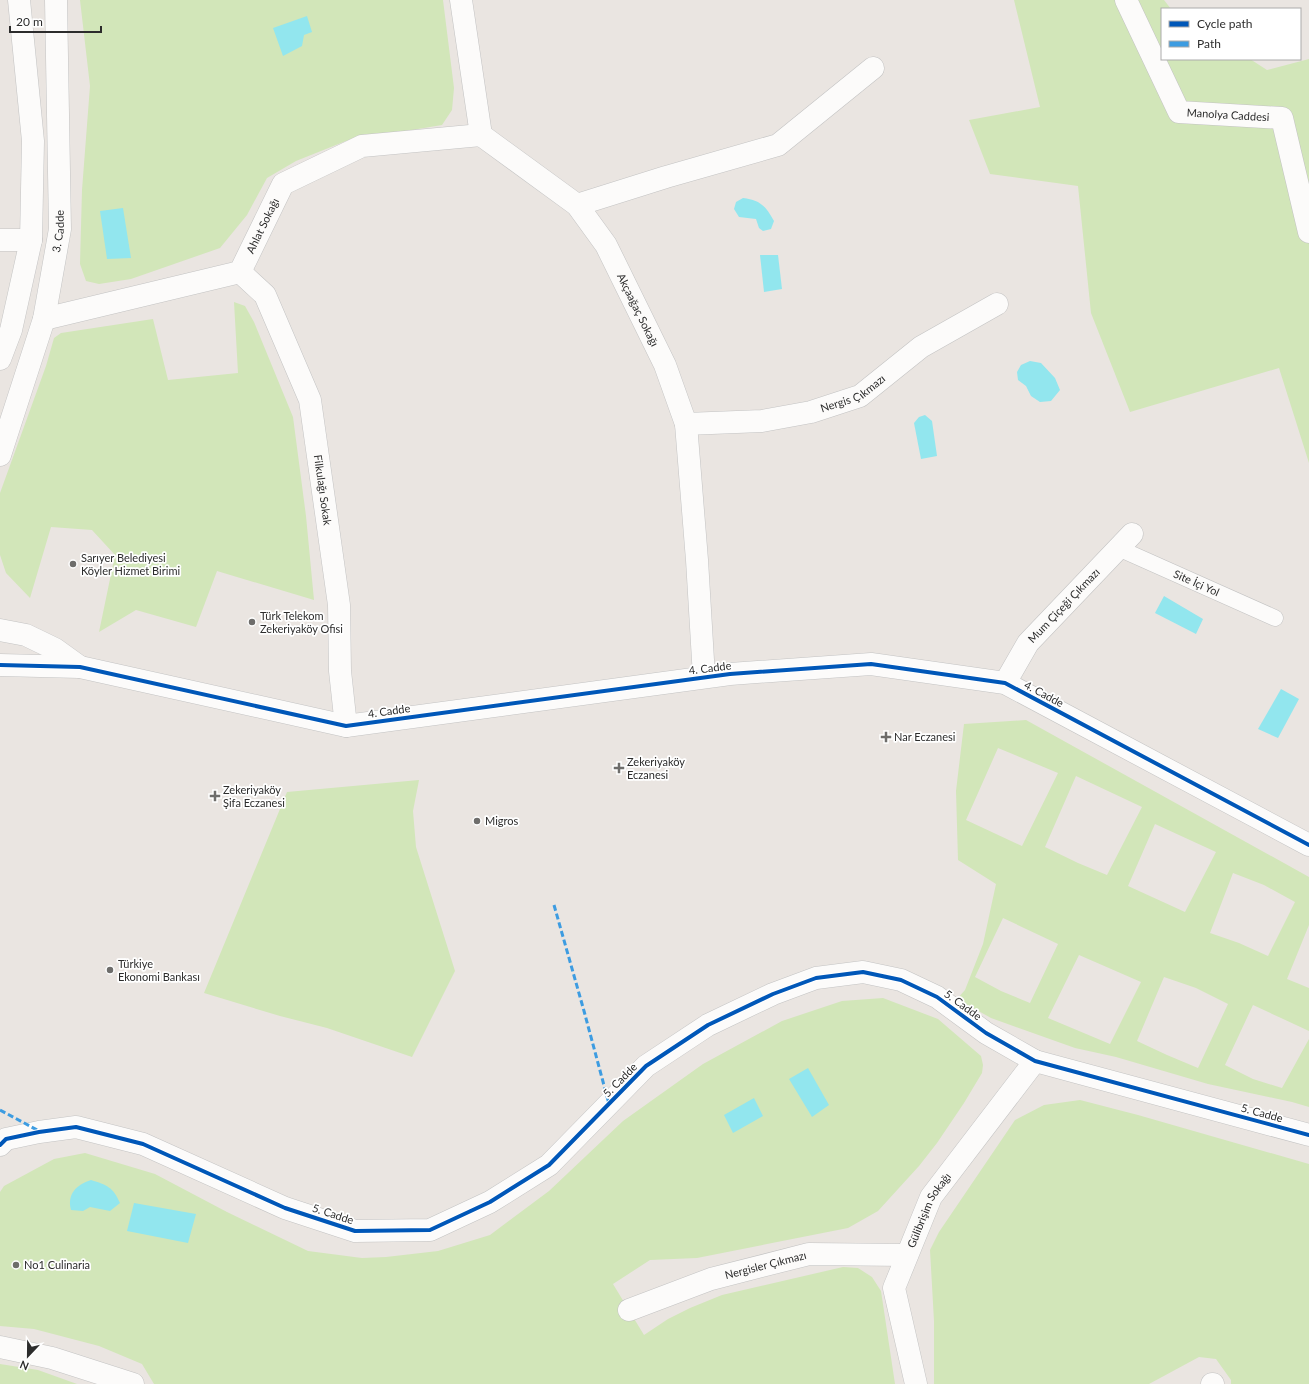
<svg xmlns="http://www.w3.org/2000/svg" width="1309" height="1384" font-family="Lato,sans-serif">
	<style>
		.green { fill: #d2e6b9; fill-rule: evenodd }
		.water { fill: #92e6ee }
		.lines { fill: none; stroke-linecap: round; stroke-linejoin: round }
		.service-casing { stroke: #c3c3c3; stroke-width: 17 }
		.minor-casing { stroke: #c3c3c3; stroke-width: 23 }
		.secondary-casing { stroke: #c3c3c3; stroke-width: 23 }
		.service { stroke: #fcfbfa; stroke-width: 16 }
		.minor { stroke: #fcfbfa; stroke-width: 22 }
		.secondary { stroke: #fcfbfa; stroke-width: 22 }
		.quiet { stroke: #3d9ce1; stroke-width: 3; stroke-dasharray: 6 3; stroke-linecap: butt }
		.cycleway-casing { stroke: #fff; stroke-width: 6 }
		.cycleway { stroke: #0057b8; stroke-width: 4 }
		.poi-dot { fill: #6e6d6b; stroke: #fff; stroke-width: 1.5 }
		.labels { text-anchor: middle; stroke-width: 3.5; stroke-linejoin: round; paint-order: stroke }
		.street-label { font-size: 11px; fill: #2c2c2c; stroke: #fff }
		.poi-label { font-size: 11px; fill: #2c2c2c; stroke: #fff; text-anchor: start }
	</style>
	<rect width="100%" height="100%" fill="#eae5e1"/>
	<!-- green -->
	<g class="green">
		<polygon points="80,0 443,0 454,88 452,110 442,125 346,141 296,161 267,178 247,215 220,248 131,279 99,284 86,281 80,264 82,190 90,86"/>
		<polygon points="1014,0 1164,0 1171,9 1162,9 1162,59 1250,59 1267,70 1309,59 1309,463 1279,368 1130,412 1091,313 1078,186 990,174 969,120 1040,107"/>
		<polygon points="234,302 245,306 254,322 293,417 306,516 314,600 217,571 196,627 136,610 99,632 115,555 92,530 51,527 30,598 6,573 0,555 0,493 46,366 54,338 61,333 153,319 168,380 238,373"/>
		<path d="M 1026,720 L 1309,877 L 1309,925 L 1287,979 L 1309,988 L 1309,1031 L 1253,1005 L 1225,1065 L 1253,1079 L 1282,1088 L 1309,1039 L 1309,1107 L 1292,1102 L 1208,1084 L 1116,1057 L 1075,1048 L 991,1018 L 957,999 L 965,990 L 983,944 L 996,884 L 958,860 L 956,791 L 964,724 ZM 998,748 L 1058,773 L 1022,846 L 966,820 ZM 1076,776 L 1142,807 L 1107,875 L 1078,863 L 1045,847 ZM 1155,824 L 1216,852 L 1185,912 L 1128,886 ZM 1233,873 L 1264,885 L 1295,902 L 1268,956 L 1239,943 L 1210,933 ZM 1003,918 L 1058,944 L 1030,1003 L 1001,991 L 975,977 ZM 1079,955 L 1141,982 L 1110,1044 L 1048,1018 ZM 1164,977 L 1196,988 L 1228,1004 L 1198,1068 L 1167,1055 L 1137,1041 Z"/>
		<polygon points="419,780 413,811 416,847 455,971 412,1057 327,1028 280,1016 204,993 287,792"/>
		<polygon points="883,998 938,1019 981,1056 983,1065 982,1073 964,1103 937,1143 919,1166 878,1211 848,1228 697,1258 650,1260 613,1284 644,1335 668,1319 690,1308 722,1295 843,1267 858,1268 872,1277 881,1291 895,1384 154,1384 142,1364 99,1346 34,1329 0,1326 0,1192 4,1186 54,1159 85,1153 155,1174 227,1212 308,1251 362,1258 386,1257 438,1251 490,1235 549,1191 623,1121 703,1064 782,1021 842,1001"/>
		<polygon points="1080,1100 1138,1115 1309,1164 1309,1384 1231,1384 1231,1380 1216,1359 1199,1357 1149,1384 934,1384 934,1321 930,1250 939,1232 1015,1120 1044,1105"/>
		<polygon points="0,1364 38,1370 77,1384 0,1384"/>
	</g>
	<!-- water -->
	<g class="water">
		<polygon points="307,16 312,32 304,35 302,46 283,56 273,28"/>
		<path d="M 743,198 C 761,200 766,207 774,221 L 771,229 L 763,231 L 759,228 L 756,219 L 739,217 L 734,209 L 736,202 Z"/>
		<polygon points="123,208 131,258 107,259 100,211"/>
		<polygon points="760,255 778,255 782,289 764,292"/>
		<polygon points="1030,361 1041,363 1055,378 1060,390 1051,401 1040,402 1031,396 1026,386 1018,380 1017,372 1021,365"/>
		<polygon points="925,415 932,421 937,456 921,459 914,423 919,417"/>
		<polygon points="1164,596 1203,619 1196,634 1155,613"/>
		<polygon points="1281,689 1299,699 1278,738 1258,729"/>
		<polygon points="808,1068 829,1105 812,1117 789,1079"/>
		<polygon points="754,1098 763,1116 733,1133 724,1115"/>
		<path d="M 91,1180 C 107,1185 113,1187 120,1203 L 110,1211 L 90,1207 L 83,1211 L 71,1210 C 67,1194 76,1185 91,1180 Z"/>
		<polygon points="134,1203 196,1214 188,1243 127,1231"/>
	</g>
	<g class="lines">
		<defs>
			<g id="service">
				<path id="s1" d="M 1118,548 L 1275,618"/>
			</g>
			<g id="minor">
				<path id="s2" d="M 461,0 L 481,135 L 577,205 L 606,245 L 665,365 L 686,424 L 697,560 L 704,677"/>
				<path id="s3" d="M 1126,0 L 1179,112 L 1282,118 L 1309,232"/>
				<polyline points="577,205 666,177 778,145 873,68"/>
				<polyline points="0,240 31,240"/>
				<path id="s4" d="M 240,272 L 265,295 L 310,400 L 339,605 L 340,671 L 346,726"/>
				<path id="s5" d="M 44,319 L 240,272 L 283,184 L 362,146 L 481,135"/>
				<path id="s6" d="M 686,424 L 762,421 L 811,412 L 860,396 L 921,347 L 997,304"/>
				<polyline points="0,630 26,635 55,649 80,667"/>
				<polyline points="0,665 80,667 346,726 730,674 871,664 1005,683 1309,845"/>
				<path id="s7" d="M 1005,683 L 1028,643 L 1132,534"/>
				<polyline points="0,1145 6,1139 39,1132 76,1127 143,1144 285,1208 355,1231 430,1230 490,1202 549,1165 646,1066 708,1025 773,994 816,978 863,972 901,980 937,997 986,1033 1035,1061 1309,1135"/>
				<path id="s8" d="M 629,1310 L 711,1279 L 809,1254 L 907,1255"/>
				<polyline points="0,1347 52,1358 133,1384"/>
				<path id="s9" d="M 916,1384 L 894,1288 L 931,1197 L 1035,1061"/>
				<polyline points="1212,1384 1213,1384"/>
			</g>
			<g id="secondary">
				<polyline points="0,359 11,330 31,240 33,141 19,0"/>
				<path id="s10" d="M 0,455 L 44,319 L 60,229 L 56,0"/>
			</g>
		</defs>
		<!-- service casing -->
		<use href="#service" class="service-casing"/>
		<!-- minor casing -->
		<use href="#minor" class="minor-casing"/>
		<!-- secondary casing -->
		<use href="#secondary" class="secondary-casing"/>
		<!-- service -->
		<use href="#service" class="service"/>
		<!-- minor -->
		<use href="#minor" class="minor"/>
		<!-- secondary -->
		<use href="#secondary" class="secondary"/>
		<!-- quiet -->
		<g class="quiet">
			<polyline points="554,905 584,1011 609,1104"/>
			<polyline points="0,1110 39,1131"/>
		</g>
		<defs>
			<g id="cycleway">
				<polyline points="0,665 80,667 346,726 730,674 871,664 1005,683 1309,845"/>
				<polyline points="0,1145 6,1139 39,1132 76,1127 143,1144 285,1208 355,1231 430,1230 490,1202 549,1165 646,1066 708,1025 773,994 816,978 863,972 901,980 937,997 986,1033 1035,1061 1309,1135"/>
			</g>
		</defs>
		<!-- cycleway casing -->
		<use href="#cycleway" class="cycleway-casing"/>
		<!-- cycleway -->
		<use href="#cycleway" class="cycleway"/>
	</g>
	<!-- markers -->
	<g class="poi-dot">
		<circle cx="73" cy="564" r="4"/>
		<circle cx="252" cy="622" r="4"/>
		<path d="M884 731h4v4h4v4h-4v4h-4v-4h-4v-4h4z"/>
		<path d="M617 762h4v4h4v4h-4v4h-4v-4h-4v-4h4z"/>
		<path d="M213 790h4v4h4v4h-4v4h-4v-4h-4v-4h4z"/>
		<circle cx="477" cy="821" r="4"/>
		<circle cx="110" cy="970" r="4"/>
		<circle cx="16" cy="1265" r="4"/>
	</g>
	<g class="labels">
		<!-- street labels -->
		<g class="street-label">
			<text dy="4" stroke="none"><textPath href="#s3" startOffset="173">Manolya Caddesi</textPath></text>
			<text dy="4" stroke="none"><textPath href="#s5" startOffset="253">Ahlat Sokağı</textPath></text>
			<text dy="4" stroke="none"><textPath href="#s10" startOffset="232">3. Cadde</textPath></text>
			<text dy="4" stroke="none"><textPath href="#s2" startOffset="377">Akçaağaç Sokağı</textPath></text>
			<text dy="4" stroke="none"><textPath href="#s6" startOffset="172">Nergis Çıkmazı</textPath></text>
			<text dy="4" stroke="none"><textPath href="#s4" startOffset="239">Filkulağı Sokak</textPath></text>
			<text dy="4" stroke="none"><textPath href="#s1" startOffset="86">Site İçi Yol</textPath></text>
			<text dy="4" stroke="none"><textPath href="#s7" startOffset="98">Mum Çiçeği Çıkmazı</textPath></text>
			<text transform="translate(710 668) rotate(-7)" y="4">4. Cadde</text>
			<text transform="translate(1044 694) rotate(28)" y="4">4. Cadde</text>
			<text transform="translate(389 711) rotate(-8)" y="4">4. Cadde</text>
			<text transform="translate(963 1005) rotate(36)" y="4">5. Cadde</text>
			<text transform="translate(620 1080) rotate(-45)" y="4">5. Cadde</text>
			<text transform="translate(1262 1113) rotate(15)" y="4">5. Cadde</text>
			<text dy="4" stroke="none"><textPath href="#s9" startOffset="184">Gülibrişim Sokağı</textPath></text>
			<text transform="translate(333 1214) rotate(18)" y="4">5. Cadde</text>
			<text dy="4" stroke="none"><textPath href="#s8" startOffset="144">Nergisler Çıkmazı</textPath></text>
		</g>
		<!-- poi labels -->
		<g class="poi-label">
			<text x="81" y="562">Sarıyer Belediyesi<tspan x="81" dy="13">Köyler Hizmet Birimi</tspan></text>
			<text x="260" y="620">Türk Telekom<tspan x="260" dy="13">Zekeriyaköy Ofisi</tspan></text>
			<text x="894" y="741">Nar Eczanesi</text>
			<text x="627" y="766">Zekeriyaköy<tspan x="627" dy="13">Eczanesi</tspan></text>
			<text x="223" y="794">Zekeriyaköy<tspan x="223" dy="13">Şifa Eczanesi</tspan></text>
			<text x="485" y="825">Migros</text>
			<text x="118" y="968">Türkiye<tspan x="118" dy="13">Ekonomi Bankası</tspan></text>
			<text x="24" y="1269">No1 Culinaria</text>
		</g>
	</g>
	<!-- legend -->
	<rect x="1161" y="8" width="140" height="52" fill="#ffffff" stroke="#ababab"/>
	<rect x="1169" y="21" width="20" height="6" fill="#0057b8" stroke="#ababab"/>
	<text x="1197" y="28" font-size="12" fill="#2c2c2c">Cycle path</text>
	<rect x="1169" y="41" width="20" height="6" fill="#3d9ce1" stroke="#ababab"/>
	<text x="1197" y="48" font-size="12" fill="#2c2c2c">Path</text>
	<!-- north arrow -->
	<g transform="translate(28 1356) rotate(202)" stroke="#ffffff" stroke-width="3" paint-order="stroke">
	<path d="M0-3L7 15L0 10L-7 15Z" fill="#2c2c2c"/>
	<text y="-6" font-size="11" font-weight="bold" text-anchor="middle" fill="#2c2c2c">N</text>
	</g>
	<!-- scale -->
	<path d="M10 26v6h91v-6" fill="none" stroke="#2c2c2c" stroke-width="2"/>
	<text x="16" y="26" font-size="12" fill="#2c2c2c" stroke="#ffffff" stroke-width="3" paint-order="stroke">20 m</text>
</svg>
